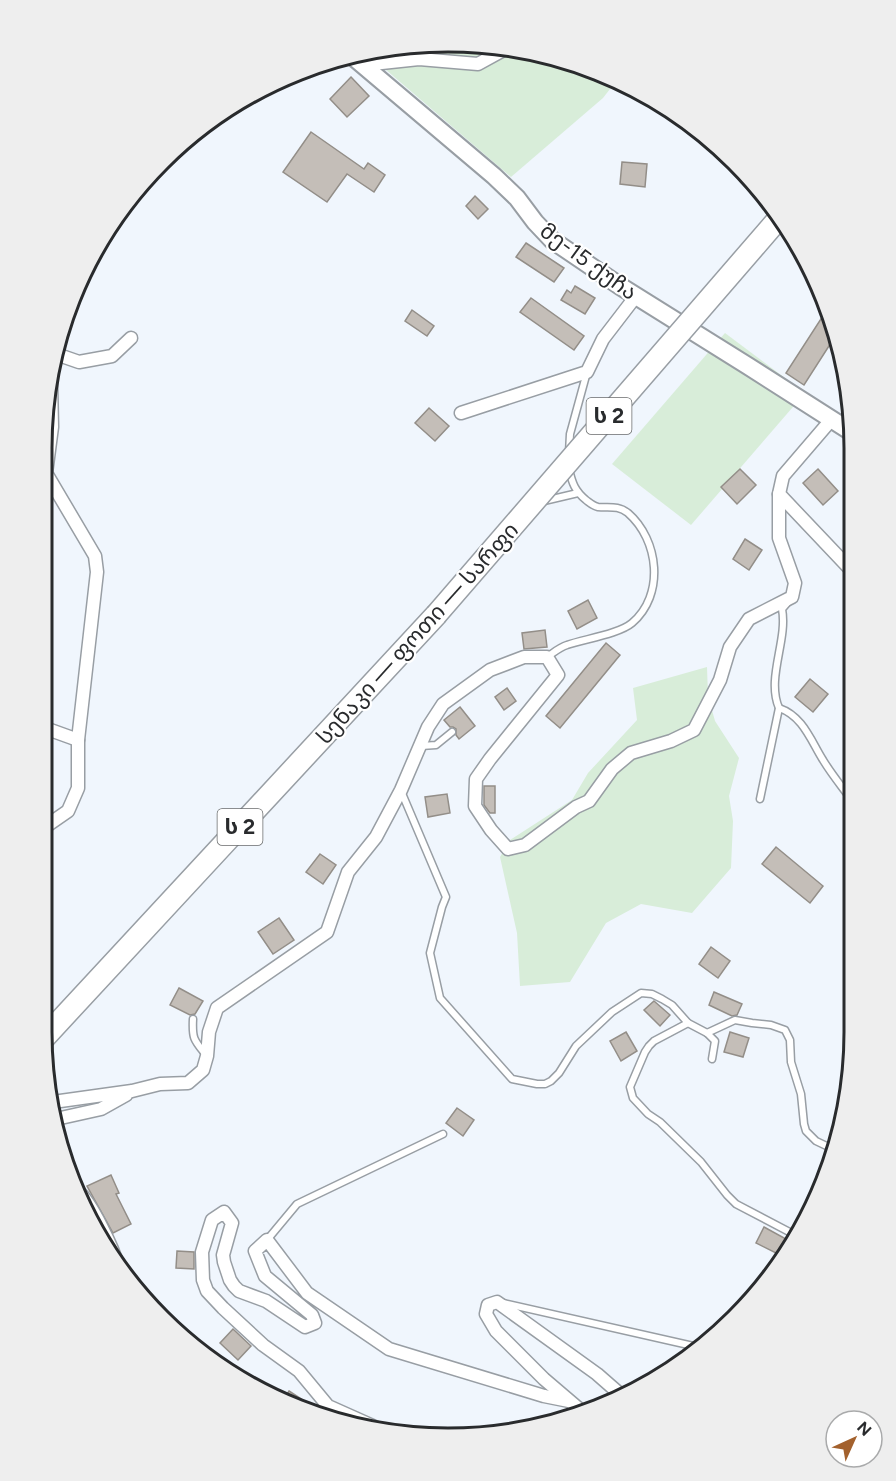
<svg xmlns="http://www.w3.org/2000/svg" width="896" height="1481" font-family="Figtree,'Noto Sans Georgian',sans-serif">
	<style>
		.green { fill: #d8edd9 }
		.building { fill: #c4beb8; stroke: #938e88; stroke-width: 1.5 }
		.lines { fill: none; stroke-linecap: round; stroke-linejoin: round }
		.service-casing { stroke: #989ea4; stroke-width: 9 }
		.minor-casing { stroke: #989ea4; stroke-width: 15 }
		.tertiary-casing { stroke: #989ea4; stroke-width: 20 }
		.trunk-casing { stroke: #989ea4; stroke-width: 24 }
		.service { stroke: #fff; stroke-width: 6 }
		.minor { stroke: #fff; stroke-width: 12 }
		.tertiary { stroke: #fff; stroke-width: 16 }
		.trunk { stroke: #fff; stroke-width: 21 }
		.trunk-bridge-casing { stroke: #989ea4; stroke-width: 24; stroke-linecap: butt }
		.trunk-bridge { stroke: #fff; stroke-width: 21 }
		.labels { text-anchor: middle; stroke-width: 4.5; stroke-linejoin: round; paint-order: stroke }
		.shield { fill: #fff; stroke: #696b6c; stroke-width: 1.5 }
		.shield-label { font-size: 21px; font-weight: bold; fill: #292b2d }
		.street-label { font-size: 22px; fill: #292b2d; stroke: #fff }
		.rim { fill: none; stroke: #292b2d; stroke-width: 3 }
	</style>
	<rect width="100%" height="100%" fill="#f0f6fd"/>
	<!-- green -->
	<g class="green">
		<polygon points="448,42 528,50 604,73 617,80 603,98 511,177 364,51"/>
		<polygon points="725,333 805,393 691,525 612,464"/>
		<polygon points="707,667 708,696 715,721 739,758 729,796 733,821 731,868 692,913 641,904 606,923 570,982 520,986 517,933 500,857 510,840 572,800 588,773 637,720 633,688"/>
	</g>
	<!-- building -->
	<g class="building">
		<polygon points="351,77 369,96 347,117 330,99"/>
		<polygon points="311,132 364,169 368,163 385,175 374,192 347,174 327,202 283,172"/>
		<polygon points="622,162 647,164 645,187 620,184"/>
		<polygon points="475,196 488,209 478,219 466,206"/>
		<polygon points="526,243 564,268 554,282 516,257"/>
		<polygon points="575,286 595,298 585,314 561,300 567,290 571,293"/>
		<polygon points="531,298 584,336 574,350 520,312"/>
		<polygon points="828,308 833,318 836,335 804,385 786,373"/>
		<polygon points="412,310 434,326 427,336 405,321"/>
		<polygon points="429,408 449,426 435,441 415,423"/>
		<polygon points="740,469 756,485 737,504 721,487"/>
		<polygon points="818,469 838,491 823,505 803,483"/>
		<polygon points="745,539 762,550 749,570 733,559"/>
		<polygon points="588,600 597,618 577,629 568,611"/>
		<polygon points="545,630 547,647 524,649 522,633"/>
		<polygon points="606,643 620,655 560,728 546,716"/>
		<polygon points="810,679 828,694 813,712 795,697"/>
		<polygon points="507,688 516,701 504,710 495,697"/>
		<polygon points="460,707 475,726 459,739 456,735 456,729 453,727 450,727 444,720"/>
		<polygon points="484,786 495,786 495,813 490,813 484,805"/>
		<polygon points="447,794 450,813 428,817 425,797"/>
		<polygon points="776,847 823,886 810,903 762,864"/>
		<polygon points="320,854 336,865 323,884 306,872"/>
		<polygon points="279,918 294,940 273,954 258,932"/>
		<polygon points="711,947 730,961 718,978 699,964"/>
		<polygon points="179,988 203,1001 195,1014 190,1015 170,1005"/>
		<polygon points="714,992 742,1004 737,1015 732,1016 709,1005"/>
		<polygon points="654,1001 670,1015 660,1026 644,1010"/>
		<polygon points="626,1032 637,1051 621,1061 610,1041"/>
		<polygon points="730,1032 749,1038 743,1057 724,1052"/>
		<polygon points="457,1108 474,1120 463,1136 446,1123"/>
		<polygon points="111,1175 119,1193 116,1194 131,1224 113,1233 87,1186"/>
		<polygon points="764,1227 786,1239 778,1254 756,1243"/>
		<polygon points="177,1251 194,1252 194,1269 176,1268"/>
		<polygon points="233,1329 251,1346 238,1360 220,1343"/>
		<polygon points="289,1391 318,1410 315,1416 284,1399"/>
	</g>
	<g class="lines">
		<defs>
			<g id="service">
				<polyline points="569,453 570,434 587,372"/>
				<polyline points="542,500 544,501 578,493"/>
				<path d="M 547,657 C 553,653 560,647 567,645 C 584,639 619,634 632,623 C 665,595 659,540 628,513 C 618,505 609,508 598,507 C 593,506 590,503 586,500 C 575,491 572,483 569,469"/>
				<path d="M 779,708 C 803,716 811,741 823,760 C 832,775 843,788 853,802"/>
				<polyline points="421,746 436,745 452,732"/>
				<polyline points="401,791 446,897 442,907 430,953 440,998 512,1079 537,1084 545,1084 551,1081 559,1073 576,1046 612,1012 641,993 652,994 662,999 672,1005 688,1023 707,1033 735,1020 752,1023 771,1025 785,1030 790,1040 791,1062 801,1094 804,1124 806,1131 816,1141 835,1150"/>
				<path d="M 760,799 L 779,708 C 766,678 788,640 782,609 L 788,602"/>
				<path d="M 193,1019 C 192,1039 194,1040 206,1055"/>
				<polyline points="688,1023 654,1041 649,1046 645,1052 630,1087 633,1098 648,1114 660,1122 701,1162 727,1195 736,1204 797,1236"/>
				<polyline points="707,1033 715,1041 712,1059"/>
				<polyline points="267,1240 297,1204 443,1134"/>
				<polyline points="503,1303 702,1348"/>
			</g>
			<g id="minor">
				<polyline points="363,65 419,59 478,64 507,48"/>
				<polyline points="56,354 79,362 112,356 131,338"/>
				<polyline points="461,413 587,372 603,339 636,296"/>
				<polyline points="831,420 783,476 779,494 853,572"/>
				<polyline points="42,727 78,740"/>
				<polyline points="42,829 68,811 78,788 78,740 97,572 95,556 46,473 52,427 51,383"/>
				<polyline points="53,1102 132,1091 160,1084 188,1083 203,1070 207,1056 209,1032 217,1008 327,932 348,872 376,837 401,790 428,727 443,704 490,670 524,657 547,657 558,675 490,759 476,779 475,806 491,830 508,849 525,845 576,807 589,801 612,769 631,753 671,741 694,730 720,680 730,647 749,619 792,597 795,583 779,538 779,494"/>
				<polyline points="56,1119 101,1109 126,1095"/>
				<path d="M 78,1191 C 92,1204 113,1248 118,1266"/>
				<polyline points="585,1414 544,1379 496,1331 486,1314 488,1305 497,1302 597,1374 621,1395"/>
				<polyline points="375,1427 328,1406 299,1371 263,1345 223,1308 207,1291 203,1280 202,1252 212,1220 224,1212 232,1223 223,1255 224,1262 230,1280 234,1286 239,1291 266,1301 305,1327 315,1323 312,1315 265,1276 255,1251 267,1240 307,1293 389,1349 544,1396 569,1401"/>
			</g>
			<polyline id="tertiary" points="351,55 494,176 517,198 535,222 552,240 620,286 748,366 853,433"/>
			<polyline id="trunk" points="43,1039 436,615"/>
		</defs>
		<!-- service casing -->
		<use href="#service" class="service-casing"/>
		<!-- minor casing -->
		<use href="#minor" class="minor-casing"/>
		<!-- tertiary casing -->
		<use href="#tertiary" class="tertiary-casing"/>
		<!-- trunk casing -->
		<use href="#trunk" class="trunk-casing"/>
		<!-- service -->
		<use href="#service" class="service"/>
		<!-- minor -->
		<use href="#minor" class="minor"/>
		<!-- tertiary -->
		<use href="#tertiary" class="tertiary"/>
		<!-- trunk -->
		<use href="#trunk" class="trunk"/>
		<defs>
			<polyline id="trunk-bridge" points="436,615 780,217"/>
		</defs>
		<!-- trunk-bridge casing -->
		<use href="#trunk-bridge" class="trunk-bridge-casing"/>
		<!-- trunk-bridge -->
		<use href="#trunk-bridge" class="trunk-bridge"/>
	</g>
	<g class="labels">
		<!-- shield labels -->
		<g class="shield">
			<rect x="586.5" y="398" width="45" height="36" rx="4.5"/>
			<rect x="217.5" y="809" width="45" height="36" rx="4.5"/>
		</g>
		<g class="shield-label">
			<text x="609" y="423">ს 2</text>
			<text x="240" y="834">ს 2</text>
		</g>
		<!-- street labels -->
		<g class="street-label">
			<text transform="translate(589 261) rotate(36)" y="8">მე-15 ქუჩა</text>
			<text transform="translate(417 633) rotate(-48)" y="8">სენაკი — ფოთი — სარფი</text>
		</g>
	</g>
	<!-- crop -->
	<path d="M0 0H896V1481H0ZM448 52H448A396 396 0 0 1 844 448V1032A396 396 0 0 1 448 1428H448A396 396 0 0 1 52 1032V448A396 396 0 0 1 448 52Z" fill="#eee" fill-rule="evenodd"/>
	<path class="rim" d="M448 52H448A396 396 0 0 1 844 448V1032A396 396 0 0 1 448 1428H448A396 396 0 0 1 52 1032V448A396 396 0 0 1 448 52Z"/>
	<!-- north arrow -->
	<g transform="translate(854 1439) rotate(45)"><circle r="28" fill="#ffffff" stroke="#a9aaab" stroke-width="1.5"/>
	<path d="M0-4.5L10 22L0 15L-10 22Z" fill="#a3612d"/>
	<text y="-9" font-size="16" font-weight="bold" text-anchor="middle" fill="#292b2d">N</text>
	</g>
</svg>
